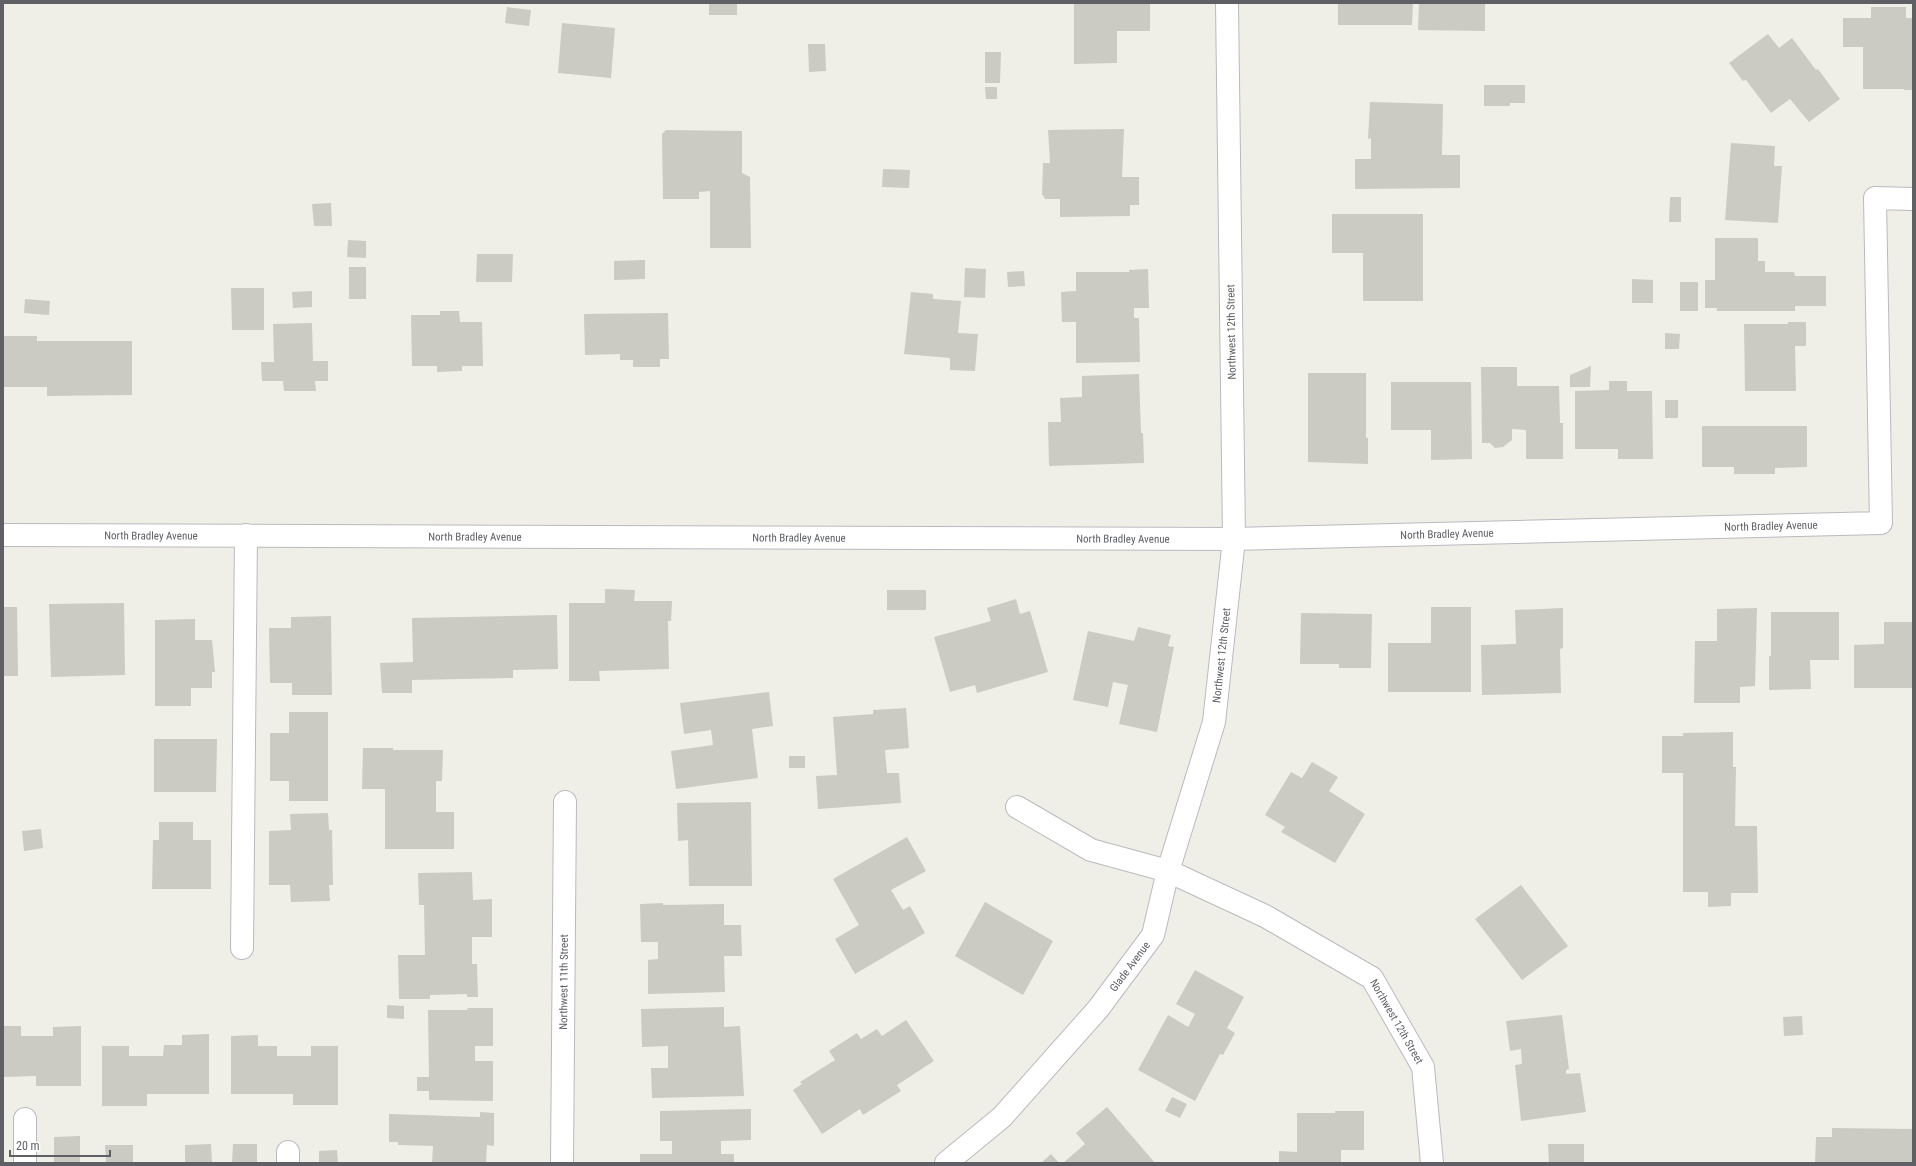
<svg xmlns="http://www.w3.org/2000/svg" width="1916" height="1166" font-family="'Roboto Condensed',sans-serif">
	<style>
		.building { fill: #cbcac3 }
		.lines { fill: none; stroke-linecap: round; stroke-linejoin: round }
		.minor-casing { stroke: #b9bac0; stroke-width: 24 }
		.minor { stroke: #fff; stroke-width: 22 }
		.labels { text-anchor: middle; stroke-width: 3; stroke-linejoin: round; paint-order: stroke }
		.street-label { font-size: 11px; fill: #5e6066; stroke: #fff }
	</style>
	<rect width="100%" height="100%" fill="#f0efe7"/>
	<!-- building -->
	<g class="building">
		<rect x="709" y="3" width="28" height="12"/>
		<polygon points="1074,3 1150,3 1150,31 1117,31 1117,63 1074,64"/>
		<polygon points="1338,3 1413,3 1412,25 1338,25"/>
		<polygon points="1419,3 1485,3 1485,31 1418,30"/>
		<polygon points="507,7 531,10 529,26 505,23"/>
		<polygon points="1871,7 1906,7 1906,18 1913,18 1913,90 1904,90 1904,89 1863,89 1863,47 1843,47 1843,18 1871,18"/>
		<polygon points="562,23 615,28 611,78 558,73"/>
		<polygon points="1768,34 1779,48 1792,38 1816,70 1818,69 1840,99 1809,122 1790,99 1771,113 1746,80 1743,81 1729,63"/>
		<polygon points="808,44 825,44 826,71 809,72"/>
		<polygon points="985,52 1001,52 1000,83 985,83"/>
		<polygon points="1484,85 1525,85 1525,103 1510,103 1510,106 1484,106"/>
		<polygon points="985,87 997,87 997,99 986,99"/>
		<polygon points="1370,102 1443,104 1442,155 1460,155 1460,188 1355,189 1355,159 1371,159 1371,138 1368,139"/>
		<polygon points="1124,129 1122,177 1139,177 1139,205 1130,205 1130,216 1060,217 1060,199 1045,199 1042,194 1043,163 1050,163 1048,130"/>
		<polygon points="666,130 742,131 742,173 750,177 751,248 710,248 710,191 699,192 699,199 663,199 662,134"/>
		<polygon points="1731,143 1775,146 1774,166 1782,166 1778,223 1725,220"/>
		<polygon points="883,169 910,170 909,188 882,187"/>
		<polygon points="1670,197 1681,197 1681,222 1669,222"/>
		<polygon points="331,203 332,226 314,226 312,204"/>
		<polygon points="1332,214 1423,214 1423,301 1363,301 1363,253 1332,253"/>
		<polygon points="1715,238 1758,238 1758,261 1765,261 1765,272 1794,272 1795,276 1826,276 1826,306 1795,306 1795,311 1717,311 1717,308 1705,308 1705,280 1715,280"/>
		<polygon points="348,240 366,241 366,258 347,257"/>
		<polygon points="477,254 513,254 512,282 476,282"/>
		<polygon points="645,260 645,279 614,280 614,261"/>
		<rect x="349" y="267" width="17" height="32"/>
		<polygon points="965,268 986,269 985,298 964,297"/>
		<polygon points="1148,269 1149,308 1134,308 1134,318 1139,318 1140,362 1076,363 1076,322 1062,322 1061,292 1076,291 1076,272 1129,272 1129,270"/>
		<polygon points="1024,271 1025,286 1008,287 1007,272"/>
		<polygon points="1632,279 1653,280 1653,303 1632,303"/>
		<rect x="1680" y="282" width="18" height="29"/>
		<polygon points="231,288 264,288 264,330 232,330"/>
		<polygon points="312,291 312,307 293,308 292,292"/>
		<polygon points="911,292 933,294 933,299 961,301 958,333 978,334 975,371 950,370 950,358 904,354"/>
		<polygon points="25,299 50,301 49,315 24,313"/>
		<polygon points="440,311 459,311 460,322 482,322 483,366 462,366 462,371 437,372 437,366 412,366 411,315 440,315"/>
		<polygon points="668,313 669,359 660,359 660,367 633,367 633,360 620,360 620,354 585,355 584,314"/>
		<polygon points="1788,322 1806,322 1806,346 1795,346 1796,391 1745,391 1744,324 1788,324"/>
		<polygon points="312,323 313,361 328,361 328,381 315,381 316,391 284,391 283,381 262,381 261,362 274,362 273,324"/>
		<polygon points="1665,333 1680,334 1679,349 1665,349"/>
		<polygon points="3,336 37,336 37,341 132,341 132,395 47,396 47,387 3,387"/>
		<polygon points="1591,366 1590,387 1570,387 1570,375"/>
		<polygon points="1481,367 1517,367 1517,386 1559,386 1560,423 1563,423 1563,459 1526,459 1526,430 1512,429 1512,440 1503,447 1495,448 1490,443 1482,443"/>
		<polygon points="1308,373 1366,373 1366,438 1368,438 1368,464 1308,462"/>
		<polygon points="1139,374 1141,433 1143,433 1144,463 1049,466 1048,422 1061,422 1060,398 1082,397 1082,376"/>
		<polygon points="1609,381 1627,381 1627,391 1652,391 1653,459 1618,459 1618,449 1575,449 1575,391 1609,390"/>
		<polygon points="1391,382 1471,382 1472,459 1431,460 1431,430 1391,430"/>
		<rect x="1665" y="400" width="13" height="18"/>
		<polygon points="1702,426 1807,426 1807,467 1775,468 1775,474 1734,474 1734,467 1702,467"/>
		<polygon points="605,589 635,590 634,601 672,601 671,621 668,621 669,669 599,671 600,681 569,681 569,603 605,603"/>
		<rect x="887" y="590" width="39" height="20"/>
		<polygon points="1016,599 1020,614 1030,611 1048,672 977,693 975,685 950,692 934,637 991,621 987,608"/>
		<polygon points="124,603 125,675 51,677 49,604"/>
		<polygon points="3,607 17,607 18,676 3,676"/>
		<polygon points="1431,607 1471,607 1471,692 1388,692 1388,643 1431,643"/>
		<polygon points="1563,608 1563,648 1560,649 1561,693 1482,695 1481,645 1516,644 1515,610"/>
		<polygon points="1757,608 1755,686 1740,687 1740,703 1694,703 1695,641 1717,641 1717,609"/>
		<polygon points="1771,612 1839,612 1839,660 1810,660 1811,689 1769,690 1769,656 1771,656"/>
		<polygon points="1301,613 1372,614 1371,668 1339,668 1339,664 1300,664"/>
		<polygon points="557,615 558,669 513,670 513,678 412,680 412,693 382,693 380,663 413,662 412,618"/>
		<polygon points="331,616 332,695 292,695 292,683 270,683 269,628 291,628 291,617"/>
		<polygon points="195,619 195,640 212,640 215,672 212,672 212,688 191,688 191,706 155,706 155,620"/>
		<polygon points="1884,622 1913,622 1913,688 1854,688 1854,645 1884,644"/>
		<polygon points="1138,627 1171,635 1168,646 1174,647 1157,732 1119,724 1128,685 1113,682 1108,707 1073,700 1088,631 1134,641"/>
		<polygon points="769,692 773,726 752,729 758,778 676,789 671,751 713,745 711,730 684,734 680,703"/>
		<polygon points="906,708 909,748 885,750 887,773 899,773 901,803 818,809 816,776 837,775 833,717 873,714 873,710"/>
		<polygon points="289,712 328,712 328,801 289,801 289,781 270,781 270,733 289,733"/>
		<polygon points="1733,732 1733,767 1736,767 1735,826 1757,826 1758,893 1731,893 1731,906 1708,907 1708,892 1683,892 1683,773 1662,773 1662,736 1683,736 1683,733"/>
		<polygon points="154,739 217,739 216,792 154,792"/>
		<polygon points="363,748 393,748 393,750 443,750 442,781 436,781 436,812 454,812 454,849 385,849 385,789 362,789"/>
		<rect x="789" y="756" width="16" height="12"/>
		<polygon points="1312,762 1338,777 1329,791 1365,814 1335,863 1281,832 1285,827 1265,815 1291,772 1302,778"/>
		<polygon points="751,802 752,886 689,886 688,840 678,841 677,803"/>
		<polygon points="328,813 329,830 332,830 333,885 329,885 330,901 291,902 290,885 269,885 269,831 291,830 290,814"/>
		<polygon points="159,822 193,822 193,840 211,840 211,889 152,889 153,840 159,840"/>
		<polygon points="41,829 43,848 24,851 22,831"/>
		<polygon points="907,837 926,871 891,890 903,910 910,906 925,933 855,974 835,939 859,925 833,879"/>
		<polygon points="472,872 473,900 492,899 492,937 472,937 472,964 477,964 478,997 467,997 467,994 430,995 430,999 399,999 398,955 425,955 424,905 419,905 418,873"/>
		<polygon points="1521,885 1568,946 1522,980 1475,919"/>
		<polygon points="985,902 1053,941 1023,995 955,956"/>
		<polygon points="663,903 663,905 724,904 724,925 741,925 742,956 724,956 725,992 648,994 648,960 658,959 658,942 641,942 640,904"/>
		<polygon points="1195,970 1244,997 1227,1028 1235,1033 1223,1055 1220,1054 1195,1101 1138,1070 1168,1015 1188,1027 1195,1014 1176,1004"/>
		<polygon points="387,1005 404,1006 404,1019 387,1018"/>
		<polygon points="724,1007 724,1027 740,1026 744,1096 652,1098 651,1068 668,1068 668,1046 642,1047 641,1009"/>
		<polygon points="467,1008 493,1008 493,1046 475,1046 475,1061 493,1061 493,1101 429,1100 429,1091 417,1091 417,1077 429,1077 428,1010 468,1010"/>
		<polygon points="1562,1015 1569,1069 1566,1070 1566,1074 1580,1073 1586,1112 1521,1121 1515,1065 1522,1064 1521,1049 1510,1051 1506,1021"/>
		<polygon points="1802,1016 1803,1035 1784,1036 1783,1017"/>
		<polygon points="906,1020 934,1061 897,1085 901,1091 863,1115 860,1109 822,1134 793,1090 802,1084 800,1082 835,1060 829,1051 857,1033 861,1039 877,1029 882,1036"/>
		<polygon points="3,1026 21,1026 21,1036 53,1036 53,1027 81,1026 81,1086 36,1086 36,1076 3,1077"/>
		<polygon points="209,1034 209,1094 147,1094 147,1106 102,1106 102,1046 129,1046 129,1056 163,1056 164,1045 182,1045 182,1035"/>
		<polygon points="258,1035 258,1046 277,1046 277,1056 311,1056 311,1046 338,1046 338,1105 293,1105 293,1094 231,1094 231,1036"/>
		<polygon points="1172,1097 1187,1104 1180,1118 1165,1111"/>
		<polygon points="1107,1107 1155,1163 1063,1163 1085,1144 1076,1133"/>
		<polygon points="751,1109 751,1140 721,1141 721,1154 734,1154 734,1163 640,1163 640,1154 672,1154 672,1141 660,1141 660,1111"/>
		<polygon points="1335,1111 1364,1111 1364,1150 1341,1150 1341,1163 1279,1163 1279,1151 1297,1152 1297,1113 1335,1113"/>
		<polygon points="480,1112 494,1113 494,1146 487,1145 486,1163 432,1163 433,1146 398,1145 398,1142 389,1142 389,1114 480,1117"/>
		<polygon points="1832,1128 1913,1129 1913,1163 1815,1163 1816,1137 1832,1137"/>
		<polygon points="80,1136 80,1163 54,1163 54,1137"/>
		<polygon points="211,1144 212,1163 185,1163 185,1145"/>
		<polygon points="233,1144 257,1144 257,1163 232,1163"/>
		<polygon points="1548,1144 1584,1144 1584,1163 1549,1163"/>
		<polygon points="105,1145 133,1145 133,1163 106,1163"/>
		<polygon points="337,1150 338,1163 319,1163 319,1151"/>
		<polygon points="1051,1154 1059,1163 1041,1163"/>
	</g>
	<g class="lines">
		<defs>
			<g id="minor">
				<path id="s1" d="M 3,535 L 1234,539 L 1881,523 L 1875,198 L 1913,199"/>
				<path id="s2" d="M 1017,807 L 1091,850 L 1168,871 L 1265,916 L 1372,978 L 1423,1067 L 1432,1163"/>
				<polyline points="242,948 246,535"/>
				<polyline points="25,1119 25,1163"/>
				<polyline points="288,1163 288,1152"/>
				<path id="s3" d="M 562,1163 L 565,802"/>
				<path id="s4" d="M 946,1163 L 1002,1117 L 1098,1009 L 1153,935 L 1168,871 L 1214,722 L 1234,539 L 1227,3"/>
			</g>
		</defs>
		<!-- minor casing -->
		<use href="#minor" class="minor-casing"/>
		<!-- minor -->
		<use href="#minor" class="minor"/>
	</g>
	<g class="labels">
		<!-- street labels -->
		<g class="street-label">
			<text transform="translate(1231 332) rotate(-91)" y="4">Northwest 12th Street</text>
			<text dy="4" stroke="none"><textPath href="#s1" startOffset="1768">North Bradley Avenue</textPath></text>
			<text dy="4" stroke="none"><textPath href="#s1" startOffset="1444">North Bradley Avenue</textPath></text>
			<text dy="4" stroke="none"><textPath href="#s1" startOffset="148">North Bradley Avenue</textPath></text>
			<text dy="4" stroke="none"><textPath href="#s1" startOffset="472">North Bradley Avenue</textPath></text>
			<text dy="4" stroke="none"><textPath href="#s1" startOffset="796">North Bradley Avenue</textPath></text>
			<text dy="4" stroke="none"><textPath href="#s1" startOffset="1120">North Bradley Avenue</textPath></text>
			<text dy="4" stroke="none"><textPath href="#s4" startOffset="598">Northwest 12th Street</textPath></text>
			<text dy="4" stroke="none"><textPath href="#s4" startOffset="270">Glade Avenue</textPath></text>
			<text dy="4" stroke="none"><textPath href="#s3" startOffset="181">Northwest 11th Street</textPath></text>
			<text dy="4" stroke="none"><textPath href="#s2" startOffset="446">Northwest 12th Street</textPath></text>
		</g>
	</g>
	<!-- border -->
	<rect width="1916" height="1166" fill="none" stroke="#5e6066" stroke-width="8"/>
	<!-- scale -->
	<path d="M10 1150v6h100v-6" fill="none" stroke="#5e6066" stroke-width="2"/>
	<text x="16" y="1150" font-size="12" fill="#5e6066" stroke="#ffffff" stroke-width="3" paint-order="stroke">20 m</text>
</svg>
